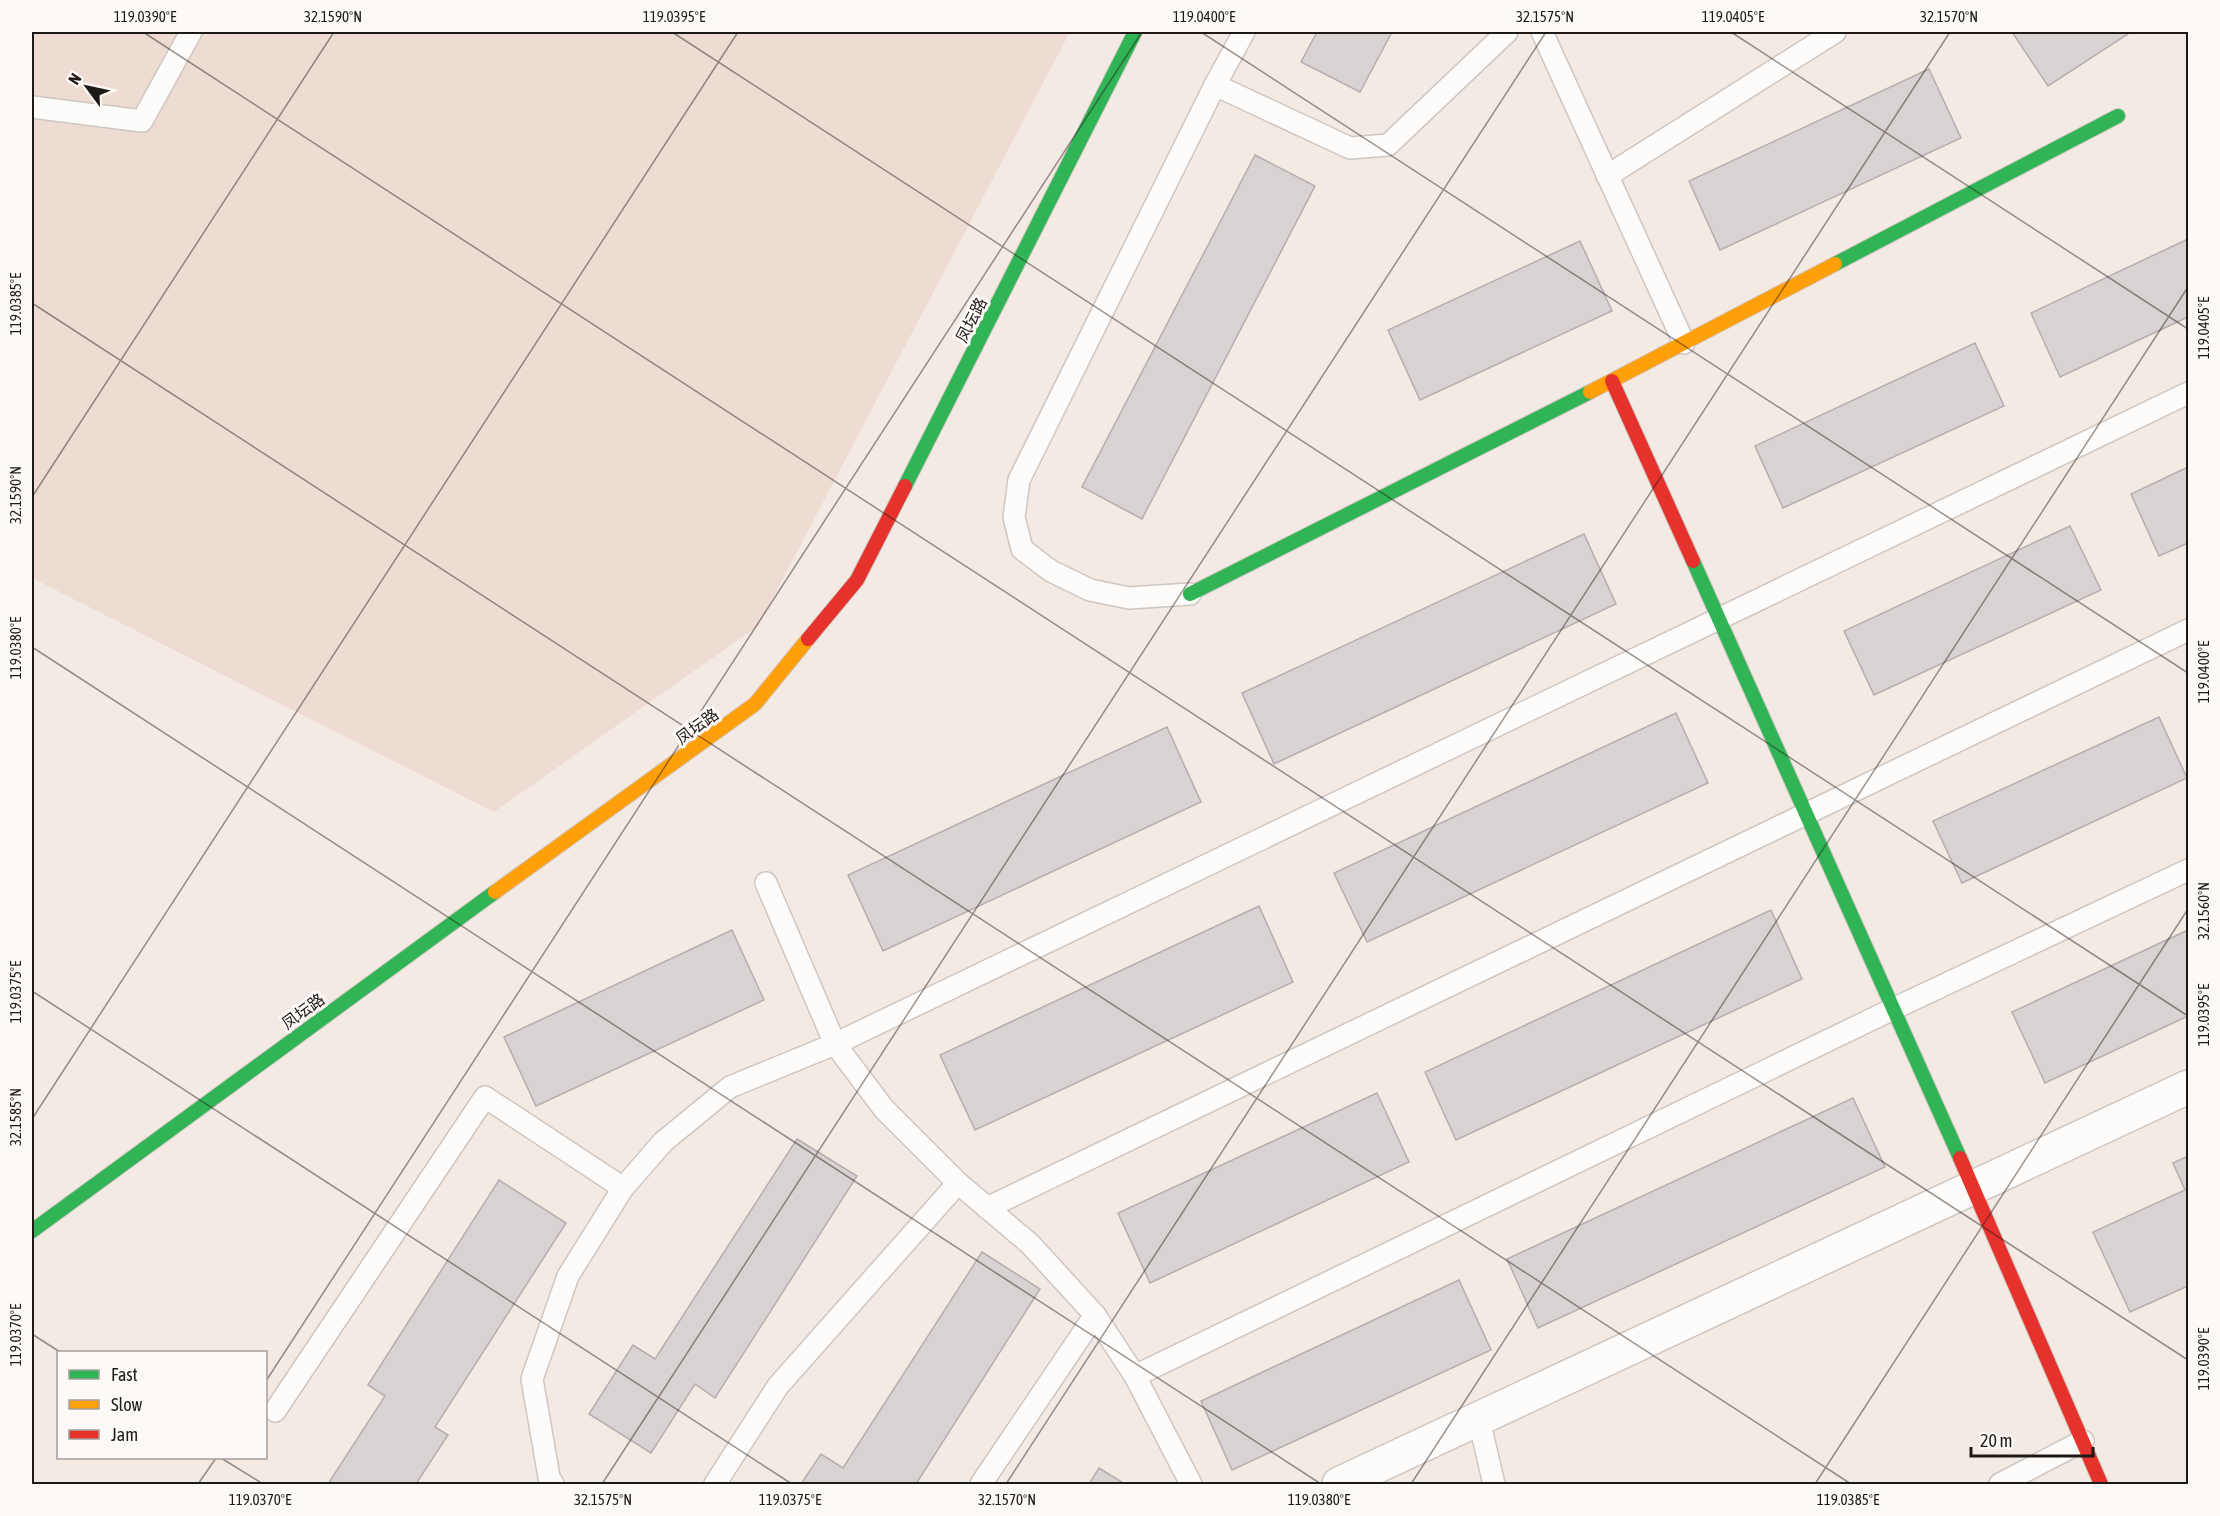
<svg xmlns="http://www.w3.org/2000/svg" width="2220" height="1516" font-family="'Asap Condensed','Noto Sans SC',sans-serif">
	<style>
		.built { fill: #eedcd2 }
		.building { fill: #d9d2d2; stroke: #b4aeae; stroke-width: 1.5 }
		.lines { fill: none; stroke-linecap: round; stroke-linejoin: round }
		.lane-casing { stroke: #cec6c1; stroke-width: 24 }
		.street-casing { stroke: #cec6c1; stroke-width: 36 }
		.fast-casing { stroke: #cec6c1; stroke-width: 16 }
		.slow-casing { stroke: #cec6c1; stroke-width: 16 }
		.jam-casing { stroke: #cec6c1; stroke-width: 16 }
		.lane { stroke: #fdfcfb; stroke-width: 21 }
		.street { stroke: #fdfcfb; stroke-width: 33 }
		.fast { stroke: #30b455; stroke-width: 14 }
		.slow { stroke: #ff9f0a; stroke-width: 14 }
		.jam { stroke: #e5322d; stroke-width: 14 }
		.ticks { fill: none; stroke: #1f1915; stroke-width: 1.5; stroke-opacity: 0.45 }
		.labels { text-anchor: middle; stroke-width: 6; stroke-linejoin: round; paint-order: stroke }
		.street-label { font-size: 16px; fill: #1f1915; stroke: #fdf9f7 }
		.neatline { fill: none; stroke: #1f1915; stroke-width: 2 }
		.ticks-label { font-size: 15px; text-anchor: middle; fill: #1f1915 }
	</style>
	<rect width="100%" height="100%" fill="#f4eae4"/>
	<!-- built -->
	<polygon class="built" points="32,32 1070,32 758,626 494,812 32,578"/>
	<!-- building -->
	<g class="building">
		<polygon points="1317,32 1392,32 1360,92 1301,62"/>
		<polygon points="2012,32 2131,32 2048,86"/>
		<polygon points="1929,69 1961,138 1720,250 1689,181"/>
		<polygon points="1255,155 1315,186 1142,519 1082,487"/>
		<polygon points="2188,239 2188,317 2060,377 2031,313"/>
		<polygon points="1580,241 1612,311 1420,400 1388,330"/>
		<polygon points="1975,343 2004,406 1783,508 1755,446"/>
		<polygon points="2188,467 2188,543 2159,556 2131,494"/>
		<polygon points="2070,526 2101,590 1874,695 1844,631"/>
		<polygon points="1584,534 1616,604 1274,764 1242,693"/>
		<polygon points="1676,713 1708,783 1367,942 1334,873"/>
		<polygon points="2159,717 2187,778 1962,883 1933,821"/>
		<polygon points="1167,727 1201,802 883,951 848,875"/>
		<polygon points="1259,906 1293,982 975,1130 940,1055"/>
		<polygon points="1771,910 1802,979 1456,1140 1425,1072"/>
		<polygon points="732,930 764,1000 536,1106 504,1037"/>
		<polygon points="2188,930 2188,1016 2045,1083 2012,1012"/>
		<polygon points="1377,1093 1409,1162 1150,1283 1118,1213"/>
		<polygon points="1853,1098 1885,1167 1538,1328 1507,1259"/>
		<polygon points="797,1139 857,1176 715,1398 695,1384 651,1453 589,1414 633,1345 655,1359"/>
		<polygon points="2188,1156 2188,1286 2130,1312 2093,1232 2185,1190 2173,1163"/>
		<polygon points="499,1180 566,1223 435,1427 448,1435 416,1484 328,1484 385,1396 368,1385"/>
		<polygon points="982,1252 1040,1289 916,1484 801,1484 821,1454 843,1468"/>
		<polygon points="1459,1280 1491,1350 1232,1470 1201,1401"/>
		<polygon points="1099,1468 1125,1484 1089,1484"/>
	</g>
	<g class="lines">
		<defs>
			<g id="lane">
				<polyline points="1542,32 1684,343"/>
				<polyline points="1215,85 1350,148 1388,145 1507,32"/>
				<polyline points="32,107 142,121 191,32"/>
				<polyline points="1607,176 1835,32"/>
				<polyline points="1190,594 1129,598 1090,590 1051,571 1022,549 1014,517 1019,480 1215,85 1244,32"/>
				<polyline points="766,883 835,1044 884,1109 958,1183 1030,1244 1095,1315 1135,1376 1191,1484"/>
				<polyline points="987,1208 2188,630"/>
				<polyline points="1135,1376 1893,1009 2188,870"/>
				<polyline points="275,1411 485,1097 623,1188"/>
				<polyline points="1479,1420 1494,1484"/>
				<polyline points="553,1484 549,1477 532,1379 568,1276 623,1188 663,1142 730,1087 835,1044 2188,393"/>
				<polyline points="715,1484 778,1386 958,1183"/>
				<polyline points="981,1484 1095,1315"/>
				<polyline points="2000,1484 2083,1441"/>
			</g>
			<polyline id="street" points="1339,1484 2188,1087"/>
			<g id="fast">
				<polyline points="1835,264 2118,116"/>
				<polyline points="905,486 1135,32"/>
				<polyline points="1693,561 1960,1158"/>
				<polyline points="1190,594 1590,392"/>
				<polyline points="32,1231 495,892"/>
			</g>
			<g id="slow">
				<polyline points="1590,392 1835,264"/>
				<polyline points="495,892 755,704 808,639"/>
			</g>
			<g id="jam">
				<polyline points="1612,381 1693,561"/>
				<polyline points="808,639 857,580 905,486"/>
				<polyline points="1960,1158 2101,1484"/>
			</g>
		</defs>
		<!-- lane casing -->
		<use href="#lane" class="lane-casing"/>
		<!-- street casing -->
		<use href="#street" class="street-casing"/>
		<!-- fast casing -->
		<use href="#fast" class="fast-casing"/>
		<!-- slow casing -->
		<use href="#slow" class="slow-casing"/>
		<!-- jam casing -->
		<use href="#jam" class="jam-casing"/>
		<!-- lane -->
		<use href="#lane" class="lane"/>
		<!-- street -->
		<use href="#street" class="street"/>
		<!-- fast -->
		<use href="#fast" class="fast"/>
		<!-- slow -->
		<use href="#slow" class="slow"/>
		<!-- jam -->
		<use href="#jam" class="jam"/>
	</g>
	<!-- ticks -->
	<path class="ticks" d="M 143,32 L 2188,1360M 672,32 L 2188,1016M 1201,32 L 2188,673M 1731,32 L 2188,329M 32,303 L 1851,1484M 32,497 L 334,32M 32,647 L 1321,1484M 32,991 L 792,1484M 32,1119 L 738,32M 32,1334 L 60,1352M 266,1381 L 1142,32M 221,1458 L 263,1484M 198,1484 L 216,1458M 602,1484 L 1546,32M 1006,1484 L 1950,32M 1411,1484 L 2188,287M 1815,1484 L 2188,909"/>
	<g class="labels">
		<!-- street labels -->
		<g class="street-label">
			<text transform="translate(971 320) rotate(-63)" y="6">凤坛路</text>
			<text transform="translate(697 726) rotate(-36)" y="6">凤坛路</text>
			<text transform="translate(303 1011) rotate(-36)" y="6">凤坛路</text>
		</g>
	</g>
	<!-- border -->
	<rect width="2220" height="1516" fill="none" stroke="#fdf9f7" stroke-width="66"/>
	<!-- legend -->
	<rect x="57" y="1351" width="210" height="108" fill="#fdf9f7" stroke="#a49f9d" stroke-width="1.5"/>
	<rect x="69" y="1370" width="30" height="9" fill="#30b455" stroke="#a49f9d" stroke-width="1.5"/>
	<text x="111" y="1381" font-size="18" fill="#1f1915">Fast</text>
	<rect x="69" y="1400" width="30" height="9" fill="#ff9f0a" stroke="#a49f9d" stroke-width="1.5"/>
	<text x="111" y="1411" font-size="18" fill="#1f1915">Slow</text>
	<rect x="69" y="1430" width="30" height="9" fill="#e5322d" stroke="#a49f9d" stroke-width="1.5"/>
	<text x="111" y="1441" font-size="18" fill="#1f1915">Jam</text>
	<!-- north arrow -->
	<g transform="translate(87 87) rotate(303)" stroke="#fdf9f7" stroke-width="4.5" paint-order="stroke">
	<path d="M0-4.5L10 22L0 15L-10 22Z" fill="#1f1915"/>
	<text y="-9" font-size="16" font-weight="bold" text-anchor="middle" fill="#1f1915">N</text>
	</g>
	<!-- scale -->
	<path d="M1971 1447v9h122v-9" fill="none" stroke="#1f1915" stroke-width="3"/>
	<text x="1980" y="1447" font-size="18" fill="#1f1915" stroke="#fdf9f7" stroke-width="4.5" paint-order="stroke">20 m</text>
	<rect x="33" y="33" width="2154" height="1450" class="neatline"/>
	<g class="ticks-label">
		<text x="145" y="22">119.0390°E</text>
		<text x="333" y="22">32.1590°N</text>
		<text x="674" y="22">119.0395°E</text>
		<text x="1204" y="22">119.0400°E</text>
		<text x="1545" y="22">32.1575°N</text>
		<text x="1733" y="22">119.0405°E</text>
		<text x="1949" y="22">32.1570°N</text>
		<text transform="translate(16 304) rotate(-90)" y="5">119.0385°E</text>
		<text transform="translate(2204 328) rotate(-90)" y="5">119.0405°E</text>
		<text transform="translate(16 495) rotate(-90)" y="5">32.1590°N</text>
		<text transform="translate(16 648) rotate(-90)" y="5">119.0380°E</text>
		<text transform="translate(2204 672) rotate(-90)" y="5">119.0400°E</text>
		<text transform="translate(2204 911) rotate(-90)" y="5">32.1560°N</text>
		<text transform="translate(16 992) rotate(-90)" y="5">119.0375°E</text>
		<text transform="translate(2204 1015) rotate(-90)" y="5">119.0395°E</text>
		<text transform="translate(16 1117) rotate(-90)" y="5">32.1585°N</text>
		<text transform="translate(16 1335) rotate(-90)" y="5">119.0370°E</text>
		<text transform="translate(2204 1359) rotate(-90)" y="5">119.0390°E</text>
		<text x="260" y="1505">119.0370°E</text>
		<text x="603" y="1505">32.1575°N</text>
		<text x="790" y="1505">119.0375°E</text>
		<text x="1007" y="1505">32.1570°N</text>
		<text x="1319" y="1505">119.0380°E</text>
		<text x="1848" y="1505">119.0385°E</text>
	</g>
</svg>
